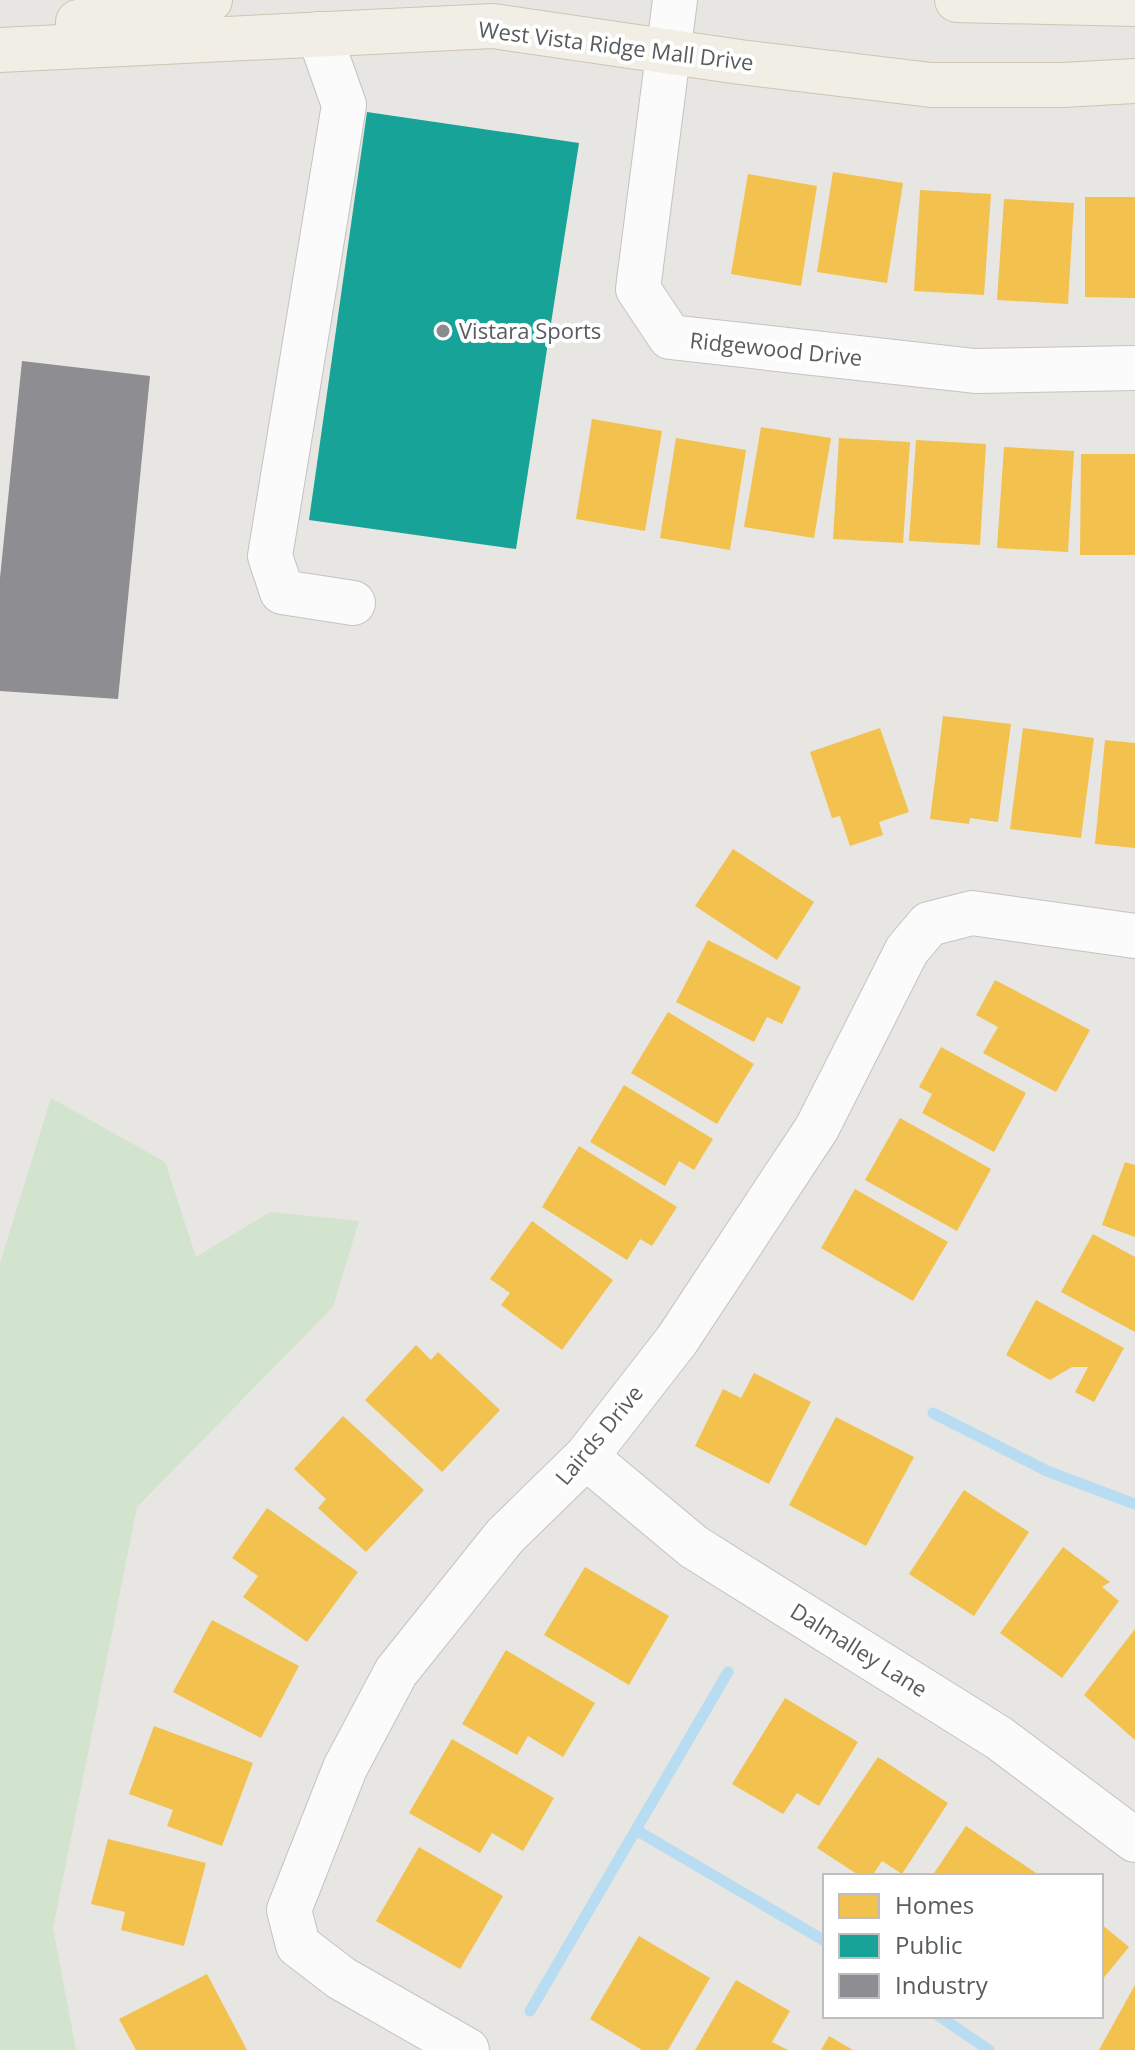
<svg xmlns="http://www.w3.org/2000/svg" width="1135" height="2050" font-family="'Open Sans',sans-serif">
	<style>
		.green { fill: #d2e3ce }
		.homes { fill: #f2c14e }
		.public { fill: #17a398 }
		.industry { fill: #8d8d92 }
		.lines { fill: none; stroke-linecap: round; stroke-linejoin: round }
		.stream { stroke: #b8dcf1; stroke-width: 11 }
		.minor-casing { stroke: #c3c3c3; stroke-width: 46 }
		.major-casing { stroke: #cec4b2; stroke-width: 46 }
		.minor { stroke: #fcfbfb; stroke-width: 44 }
		.major { stroke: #f0eee5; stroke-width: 44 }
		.poi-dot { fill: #8a8c8d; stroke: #fff; stroke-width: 3 }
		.labels { text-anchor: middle; stroke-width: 8; stroke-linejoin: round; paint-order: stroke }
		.street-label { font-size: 22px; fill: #585c5f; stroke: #fff }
		.poi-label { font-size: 22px; fill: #585c5f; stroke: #fff; text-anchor: start }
	</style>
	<rect width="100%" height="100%" fill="#e8e6e2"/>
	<!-- green -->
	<polygon class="green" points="51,1098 165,1162 196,1257 270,1212 359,1221 333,1307 137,1507 53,1928 76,2050 0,2050 0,1263"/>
	<!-- homes -->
	<g class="homes">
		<polygon points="833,172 903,183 887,283 817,272"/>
		<polygon points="748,174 817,186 801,286 731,274"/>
		<polygon points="920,190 991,194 984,295 914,291"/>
		<polygon points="1085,197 1135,197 1135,298 1085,297"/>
		<polygon points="1004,199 1074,203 1068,304 997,300"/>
		<polygon points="592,419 662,431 645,531 576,519"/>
		<polygon points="761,427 831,438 814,538 744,527"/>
		<polygon points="676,438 746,450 730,550 660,538"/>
		<polygon points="839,438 910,442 903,543 833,539"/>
		<polygon points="916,440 986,444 980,545 909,541"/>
		<polygon points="1004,447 1074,451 1068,552 997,548"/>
		<polygon points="1081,454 1135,454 1135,555 1080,555"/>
		<polygon points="943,716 1011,724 998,822 970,818 969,824 930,819"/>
		<polygon points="880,728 909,812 879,822 883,835 850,846 840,816 832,818 810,752"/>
		<polygon points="1023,728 1094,738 1081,838 1010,829"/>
		<polygon points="1105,740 1135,743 1135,848 1095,844"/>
		<polygon points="733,849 814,902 777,960 695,906"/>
		<polygon points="708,940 801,987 782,1024 767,1017 754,1042 676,1002"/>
		<polygon points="995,980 1090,1030 1056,1092 983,1053 998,1027 976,1015"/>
		<polygon points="668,1012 754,1064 717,1124 631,1073"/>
		<polygon points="941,1047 1026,1093 994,1152 922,1113 932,1094 919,1087"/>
		<polygon points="624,1085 713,1139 694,1170 679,1161 665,1186 590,1142"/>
		<polygon points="900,1118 991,1169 957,1231 865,1180"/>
		<polygon points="579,1146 677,1207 652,1246 640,1239 627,1260 542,1207"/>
		<polygon points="1125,1162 1135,1165 1135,1237 1102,1225"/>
		<polygon points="855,1189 948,1242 913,1301 821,1248"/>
		<polygon points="532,1221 613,1280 562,1350 501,1305 510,1293 490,1279"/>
		<polygon points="1093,1234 1135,1257 1135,1332 1061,1292"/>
		<polygon points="1036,1300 1124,1348 1094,1402 1075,1392 1088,1367 1072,1367 1050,1380 1006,1355"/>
		<polygon points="416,1345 431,1360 438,1352 500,1410 442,1472 365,1400"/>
		<polygon points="754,1373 811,1402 769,1484 695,1446 723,1389 741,1398"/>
		<polygon points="343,1416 424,1490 366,1552 318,1508 326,1499 294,1469"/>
		<polygon points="836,1417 914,1457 866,1546 789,1505"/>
		<polygon points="964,1490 1029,1532 974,1616 909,1574"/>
		<polygon points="267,1508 358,1572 307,1642 243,1597 258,1576 232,1558"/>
		<polygon points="1063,1547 1110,1582 1102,1587 1119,1601 1062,1678 1000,1633"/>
		<polygon points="585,1567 669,1616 629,1685 544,1635"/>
		<polygon points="212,1620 299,1666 261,1738 173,1692"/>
		<polygon points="1135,1629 1135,1740 1084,1695"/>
		<polygon points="506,1650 595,1703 563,1757 528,1736 517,1755 462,1724"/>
		<polygon points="785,1698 858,1742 819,1806 797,1793 783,1814 732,1784"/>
		<polygon points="154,1726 253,1763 222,1846 167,1826 173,1810 129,1794"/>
		<polygon points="452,1739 554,1798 523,1851 492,1833 480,1853 409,1813"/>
		<polygon points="878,1757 948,1803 902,1874 882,1861 872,1876 860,1876 817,1848"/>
		<polygon points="966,1826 1036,1873 1034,1876 932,1876"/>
		<polygon points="108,1839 206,1863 184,1946 121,1930 125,1912 91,1904"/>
		<polygon points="419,1847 503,1896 460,1969 376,1921"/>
		<polygon points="1101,1924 1129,1947 1101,1981"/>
		<polygon points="639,1936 710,1978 668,2050 642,2050 590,2019"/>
		<polygon points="207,1974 247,2050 136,2050 119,2019"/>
		<polygon points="736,1980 790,2011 772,2042 788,2050 695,2050"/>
		<polygon points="1135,1985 1135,2050 1099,2050"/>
		<polygon points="829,2036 853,2050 821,2050"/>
	</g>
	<!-- public -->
	<polygon class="public" points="367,112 579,143 516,549 309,520"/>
	<!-- industry -->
	<polygon class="industry" points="22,361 150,376 118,699 0,691 0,578"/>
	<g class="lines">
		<!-- stream -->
		<g class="stream">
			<polyline points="933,1413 1047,1471 1135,1504"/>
			<polyline points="636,1830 825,1941"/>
			<polyline points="530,2011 728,1672"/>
			<polyline points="939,2016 989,2050"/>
		</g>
		<defs>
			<g id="minor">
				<polyline points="675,0 638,289 670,337 975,371 1135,368"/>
				<polyline points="319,34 344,105 270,556 282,592 353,603"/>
				<polyline points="586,1457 694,1547 999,1738 1135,1840"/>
				<polyline points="467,2050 341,1978 298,1945 289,1910 345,1768 396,1672 505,1536 586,1457 677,1340 817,1128 907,950 929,924 972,913 1135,936"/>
			</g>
			<g id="major">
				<polyline points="957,0 1135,4"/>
				<polyline points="78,22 210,0"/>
				<polyline points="0,50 493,26 740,62 931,85 1063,85 1135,81"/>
			</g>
		</defs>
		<!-- minor casing -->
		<use href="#minor" class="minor-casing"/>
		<!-- major casing -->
		<use href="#major" class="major-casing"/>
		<!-- minor -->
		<use href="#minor" class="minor"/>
		<!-- major -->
		<use href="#major" class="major"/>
	</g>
	<!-- markers -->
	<circle class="poi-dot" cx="443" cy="331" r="8"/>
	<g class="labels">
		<!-- street labels -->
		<g class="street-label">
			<text transform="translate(616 46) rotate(7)" y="8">West Vista Ridge Mall Drive</text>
			<text transform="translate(776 349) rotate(6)" y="8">Ridgewood Drive</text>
			<text transform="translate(599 1435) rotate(-50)" y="8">Lairds Drive</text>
			<text transform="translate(859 1650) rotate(32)" y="8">Dalmalley Lane</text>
		</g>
		<!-- poi labels -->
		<g class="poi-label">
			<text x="459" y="339">Vistara Sports</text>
		</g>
	</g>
	<!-- legend -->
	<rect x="823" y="1874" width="280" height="144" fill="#ffffff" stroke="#bcbebf" stroke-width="2"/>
	<rect x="839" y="1894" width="40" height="24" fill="#f2c14e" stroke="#bcbebf" stroke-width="2"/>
	<text x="895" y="1914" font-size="24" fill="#585c5f">Homes</text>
	<rect x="839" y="1934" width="40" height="24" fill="#17a398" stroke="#bcbebf" stroke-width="2"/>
	<text x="895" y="1954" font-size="24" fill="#585c5f">Public</text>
	<rect x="839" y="1974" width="40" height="24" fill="#8d8d92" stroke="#bcbebf" stroke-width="2"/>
	<text x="895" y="1994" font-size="24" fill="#585c5f">Industry</text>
</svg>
